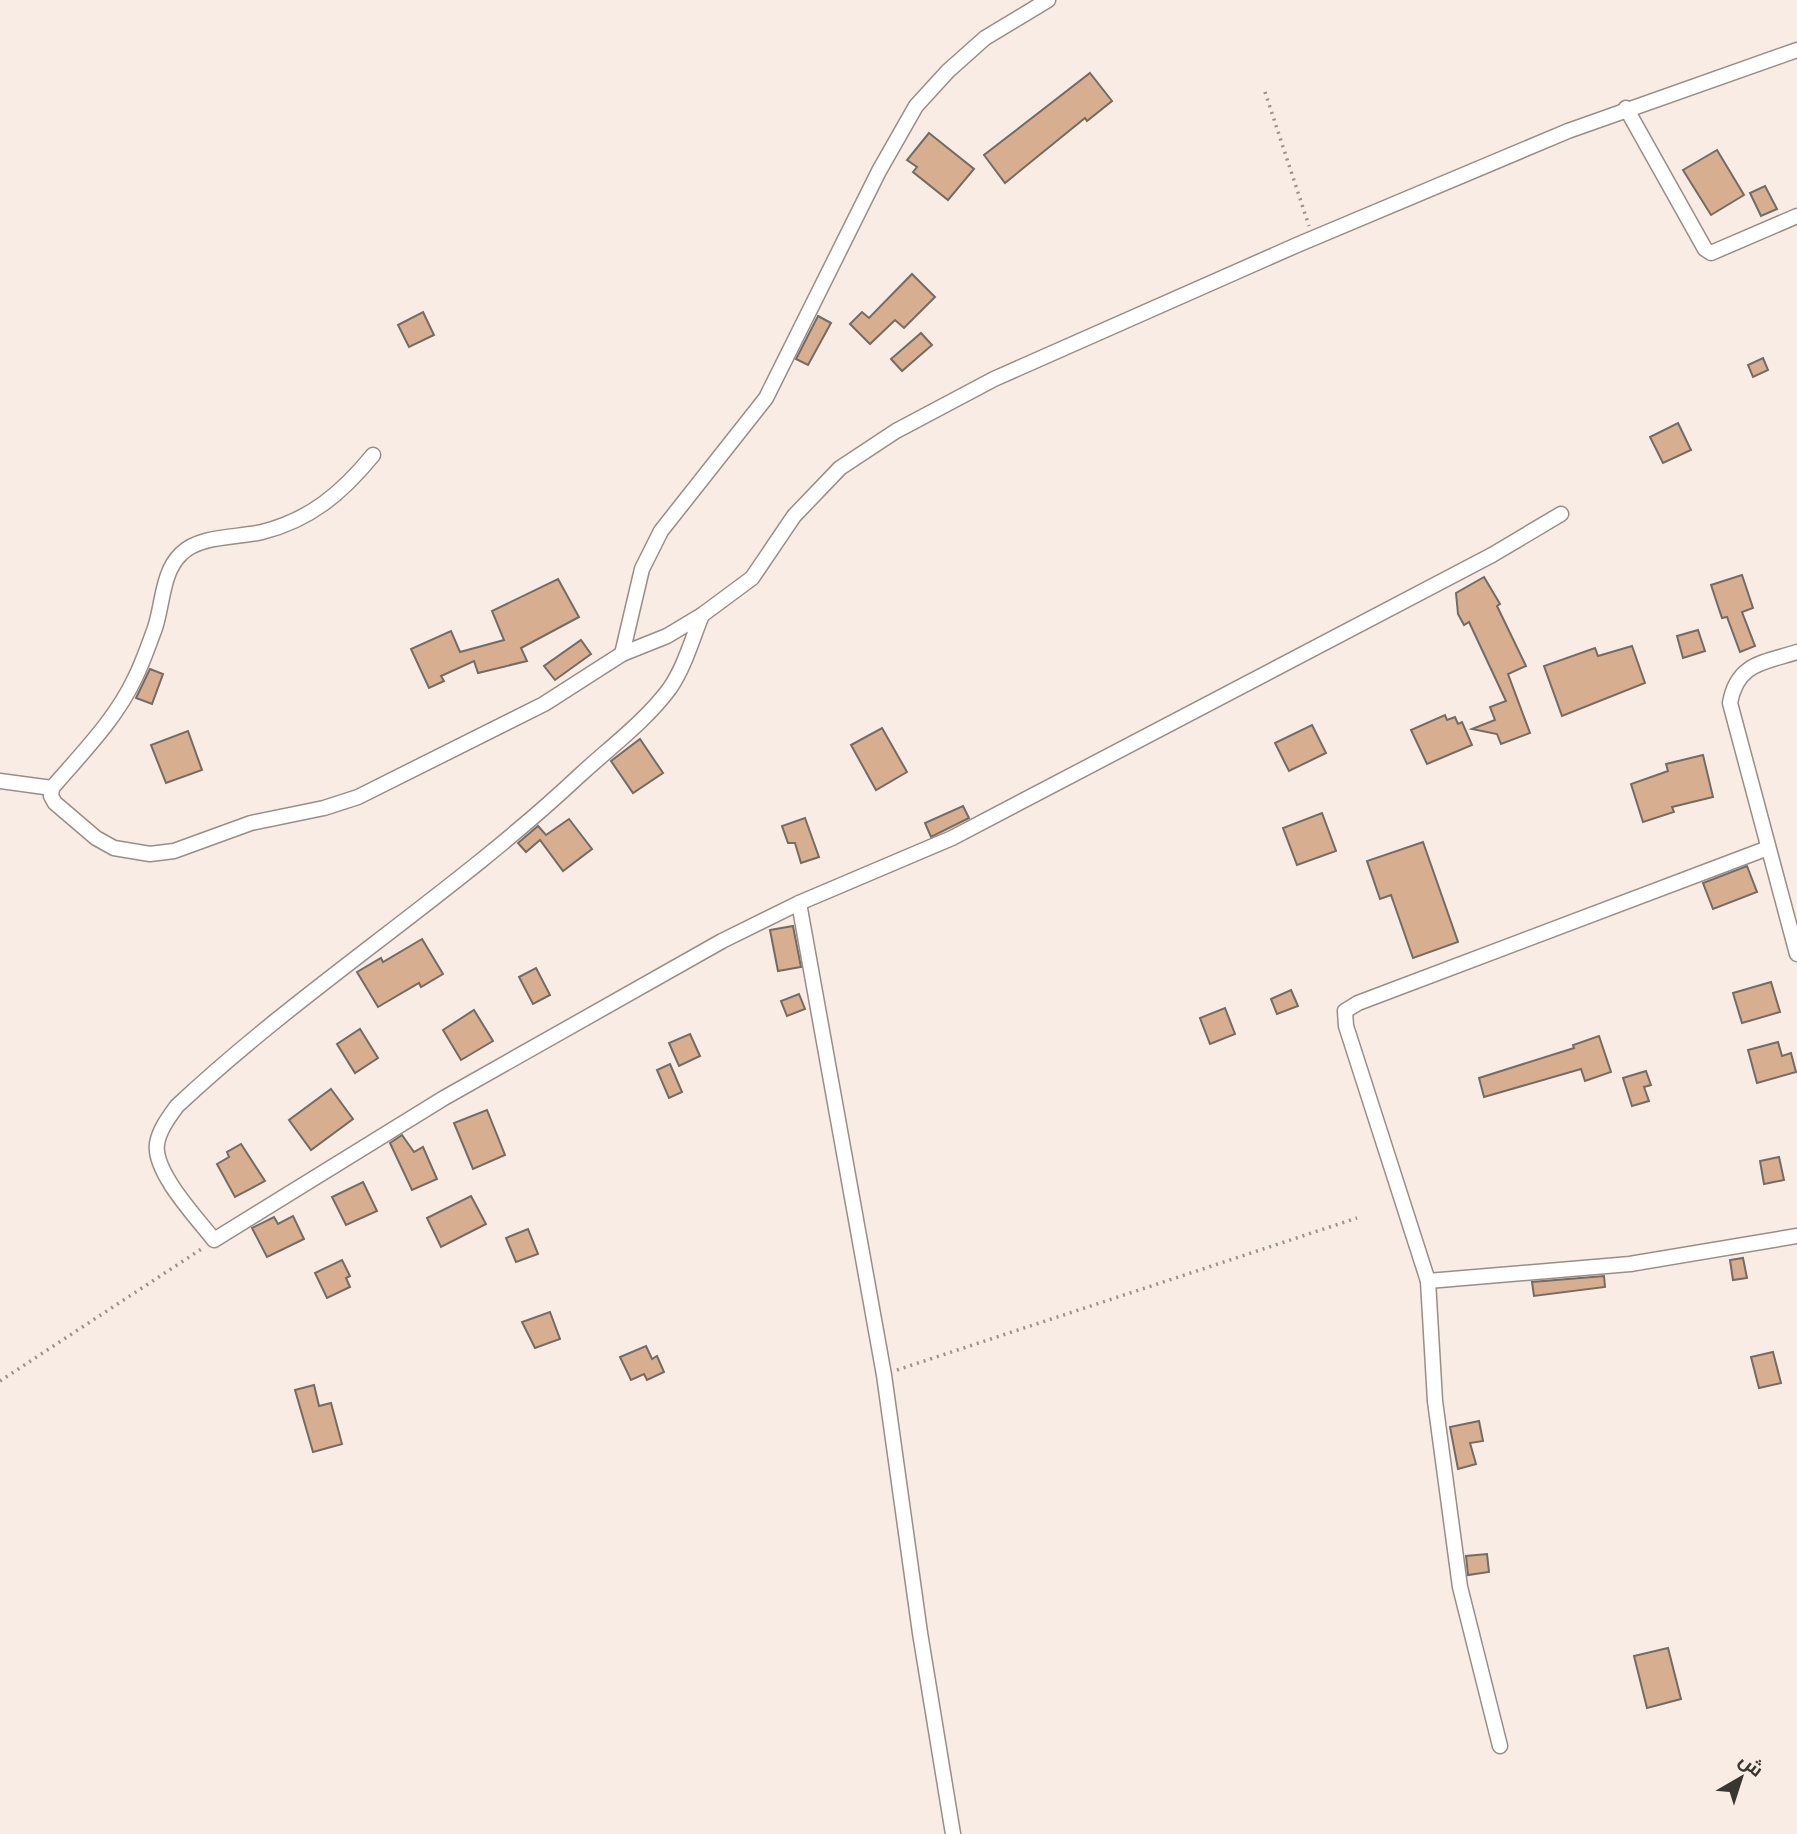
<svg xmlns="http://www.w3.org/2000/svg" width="1797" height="1834" font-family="Commissioner,Cairo,sans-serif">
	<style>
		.building { fill: #d7ae90; stroke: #746b64; stroke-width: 2 }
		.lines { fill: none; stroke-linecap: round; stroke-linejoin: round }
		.minor-casing { stroke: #988e87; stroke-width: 17 }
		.path { stroke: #9a928c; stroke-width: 3.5; stroke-dasharray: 2 5; stroke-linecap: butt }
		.minor { stroke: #fff; stroke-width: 14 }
	</style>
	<rect width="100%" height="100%" fill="#f8ece4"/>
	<!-- building -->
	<g class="building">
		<polygon points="1090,73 1112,101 1087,121 1085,118 1005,183 984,155"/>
		<polygon points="929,133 974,169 948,200 913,172 917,167 907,160"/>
		<polygon points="1717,150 1744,195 1711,215 1683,170"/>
		<polygon points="1765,186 1777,209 1761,216 1750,193"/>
		<polygon points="912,274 935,297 904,328 895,320 870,344 850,324 862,312 869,318"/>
		<polygon points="423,312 434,335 409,347 398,325"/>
		<polygon points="818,316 831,323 808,365 796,359"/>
		<polygon points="921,333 932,345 902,371 891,359"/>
		<polygon points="1763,358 1768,370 1753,377 1748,365"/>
		<polygon points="1678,423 1691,450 1663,463 1650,437"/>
		<polygon points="1742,575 1753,608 1742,612 1755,646 1740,652 1727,617 1722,618 1711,585"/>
		<polygon points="1484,577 1500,604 1497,606 1526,666 1508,674 1530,733 1501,744 1497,734 1472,729 1495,720 1490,707 1506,701 1469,622 1464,625 1458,614 1456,593"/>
		<polygon points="558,579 579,617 521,648 527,661 478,673 474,661 441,676 444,681 429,688 411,649 451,631 460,652 504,640 492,611"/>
		<polygon points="1698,630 1705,651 1683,658 1677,636"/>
		<polygon points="581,640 591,654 555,680 544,666"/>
		<polygon points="1632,646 1645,683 1562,716 1544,666 1595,648 1598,656"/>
		<polygon points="150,669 163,674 152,704 136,698"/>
		<polygon points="1445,715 1447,720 1455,717 1458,724 1462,722 1472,745 1427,764 1411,730"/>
		<polygon points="1312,725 1326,753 1289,771 1275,743"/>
		<polygon points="882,728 907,772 876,790 851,745"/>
		<polygon points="188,731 202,770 166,783 151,745"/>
		<polygon points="640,739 663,773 633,793 611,761"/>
		<polygon points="1703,755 1713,797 1672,807 1674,812 1643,822 1631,784 1668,771 1666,764"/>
		<polygon points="963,806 969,818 931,837 925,823"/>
		<polygon points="1322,813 1336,851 1297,865 1283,828"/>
		<polygon points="805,818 819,857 801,863 795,843 788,843 782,826"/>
		<polygon points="569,819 592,849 563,871 540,840 526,852 518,843 538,826 546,835"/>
		<polygon points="1423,842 1458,942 1413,958 1391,895 1380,899 1367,861"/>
		<polygon points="1747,866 1757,892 1713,909 1703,883"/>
		<polygon points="793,926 801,967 778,971 770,930"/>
		<polygon points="422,939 443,974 421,987 419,983 378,1007 357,972 381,958 383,962"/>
		<polygon points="536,968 550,995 533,1004 519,977"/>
		<polygon points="1771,982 1780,1012 1742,1023 1733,993"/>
		<polygon points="1291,990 1298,1006 1277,1014 1271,999"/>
		<polygon points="799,994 805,1009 787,1016 781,1001"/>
		<polygon points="1225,1008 1235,1034 1210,1044 1200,1018"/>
		<polygon points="474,1010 493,1041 461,1060 443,1030"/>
		<polygon points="360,1029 378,1058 355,1073 337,1044"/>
		<polygon points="690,1034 700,1056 679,1066 669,1043"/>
		<polygon points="1599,1036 1611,1072 1585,1081 1581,1069 1484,1097 1479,1078 1574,1048 1573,1045"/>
		<polygon points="1778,1042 1782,1056 1791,1053 1796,1072 1757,1083 1748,1050"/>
		<polygon points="670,1064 682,1092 669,1098 657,1070"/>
		<polygon points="1646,1071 1651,1085 1644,1087 1649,1101 1632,1106 1623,1078"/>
		<polygon points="331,1089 353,1119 311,1150 289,1120"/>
		<polygon points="487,1110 505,1155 473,1169 454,1123"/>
		<polygon points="402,1135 414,1152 423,1147 437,1179 412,1190 390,1143"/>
		<polygon points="241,1144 265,1181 235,1197 217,1164 229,1157 227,1152"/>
		<polygon points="1779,1157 1784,1180 1764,1184 1760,1161"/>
		<polygon points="363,1182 377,1211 346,1225 332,1197"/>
		<polygon points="471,1196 486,1224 441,1247 427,1218"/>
		<polygon points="293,1216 304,1239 267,1257 252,1228 274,1217 278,1224"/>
		<polygon points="528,1229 538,1254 516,1262 506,1238"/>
		<polygon points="1743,1258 1747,1278 1733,1280 1730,1260"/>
		<polygon points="342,1260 350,1276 346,1278 350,1287 327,1298 315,1273"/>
		<polygon points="1604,1276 1605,1287 1534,1296 1532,1282"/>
		<polygon points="550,1312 560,1339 535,1348 522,1322"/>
		<polygon points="646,1346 652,1359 657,1356 664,1372 647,1380 644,1374 631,1380 620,1357"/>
		<polygon points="1773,1352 1781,1383 1759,1388 1751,1357"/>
		<polygon points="314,1385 319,1406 331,1403 342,1444 313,1452 295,1390"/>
		<polygon points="1479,1421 1483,1441 1470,1443 1476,1464 1458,1469 1450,1427"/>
		<polygon points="1487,1554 1489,1572 1468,1575 1466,1556"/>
		<polygon points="1668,1648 1681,1699 1647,1708 1634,1656"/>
	</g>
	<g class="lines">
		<defs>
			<g id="minor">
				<polyline points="1626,108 1705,249 1711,253 1797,216"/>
				<path d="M 373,455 C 342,493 310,520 262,532 C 237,538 200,535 181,554 C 162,572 163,604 155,628 C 149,644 143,662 135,678 C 116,719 82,753 52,788 L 51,796 L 55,803 L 96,838 L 114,848 L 150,854 L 174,851 L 251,823 L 324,808 L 358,797 L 544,704 L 622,654 L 667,636 L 702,615 C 692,639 685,666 670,688 C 646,721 608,749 579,776 C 452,895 304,987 177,1106 C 169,1117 159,1130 157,1144 C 153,1172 197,1218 214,1240 L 444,1098 L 722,941 L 799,903 L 952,838 L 1492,555 L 1561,514"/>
				<polyline points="702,615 752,578 794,516 840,468 896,431 994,379 1297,245 1568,131 1797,50"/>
				<path d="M 1797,652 C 1763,663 1737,663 1730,703 L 1797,954"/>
				<polyline points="622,654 642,569 661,531 766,398 879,171 916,106 948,71 985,38 1048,0"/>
				<polyline points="0,781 52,788"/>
				<polyline points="799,903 884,1375 920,1633 953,1834"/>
				<polyline points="1428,1281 1630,1264 1797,1236"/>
				<polyline points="1500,1746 1460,1587 1435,1401 1428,1281 1346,1026 1345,1011 1358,1003 1768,848"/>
			</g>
		</defs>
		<!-- minor casing -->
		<use href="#minor" class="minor-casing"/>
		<!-- path -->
		<g class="path">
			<polyline points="1265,92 1309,226"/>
			<polyline points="897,1370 1357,1218"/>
			<polyline points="0,1381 203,1248"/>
		</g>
		<!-- minor -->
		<use href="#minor" class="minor"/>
	</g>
	<!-- north arrow -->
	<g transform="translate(1741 1778) rotate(39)" stroke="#f8ece4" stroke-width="5" paint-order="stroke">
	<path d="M0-5L12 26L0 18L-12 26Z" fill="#393531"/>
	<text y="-10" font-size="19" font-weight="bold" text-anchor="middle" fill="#393531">ش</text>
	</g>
</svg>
